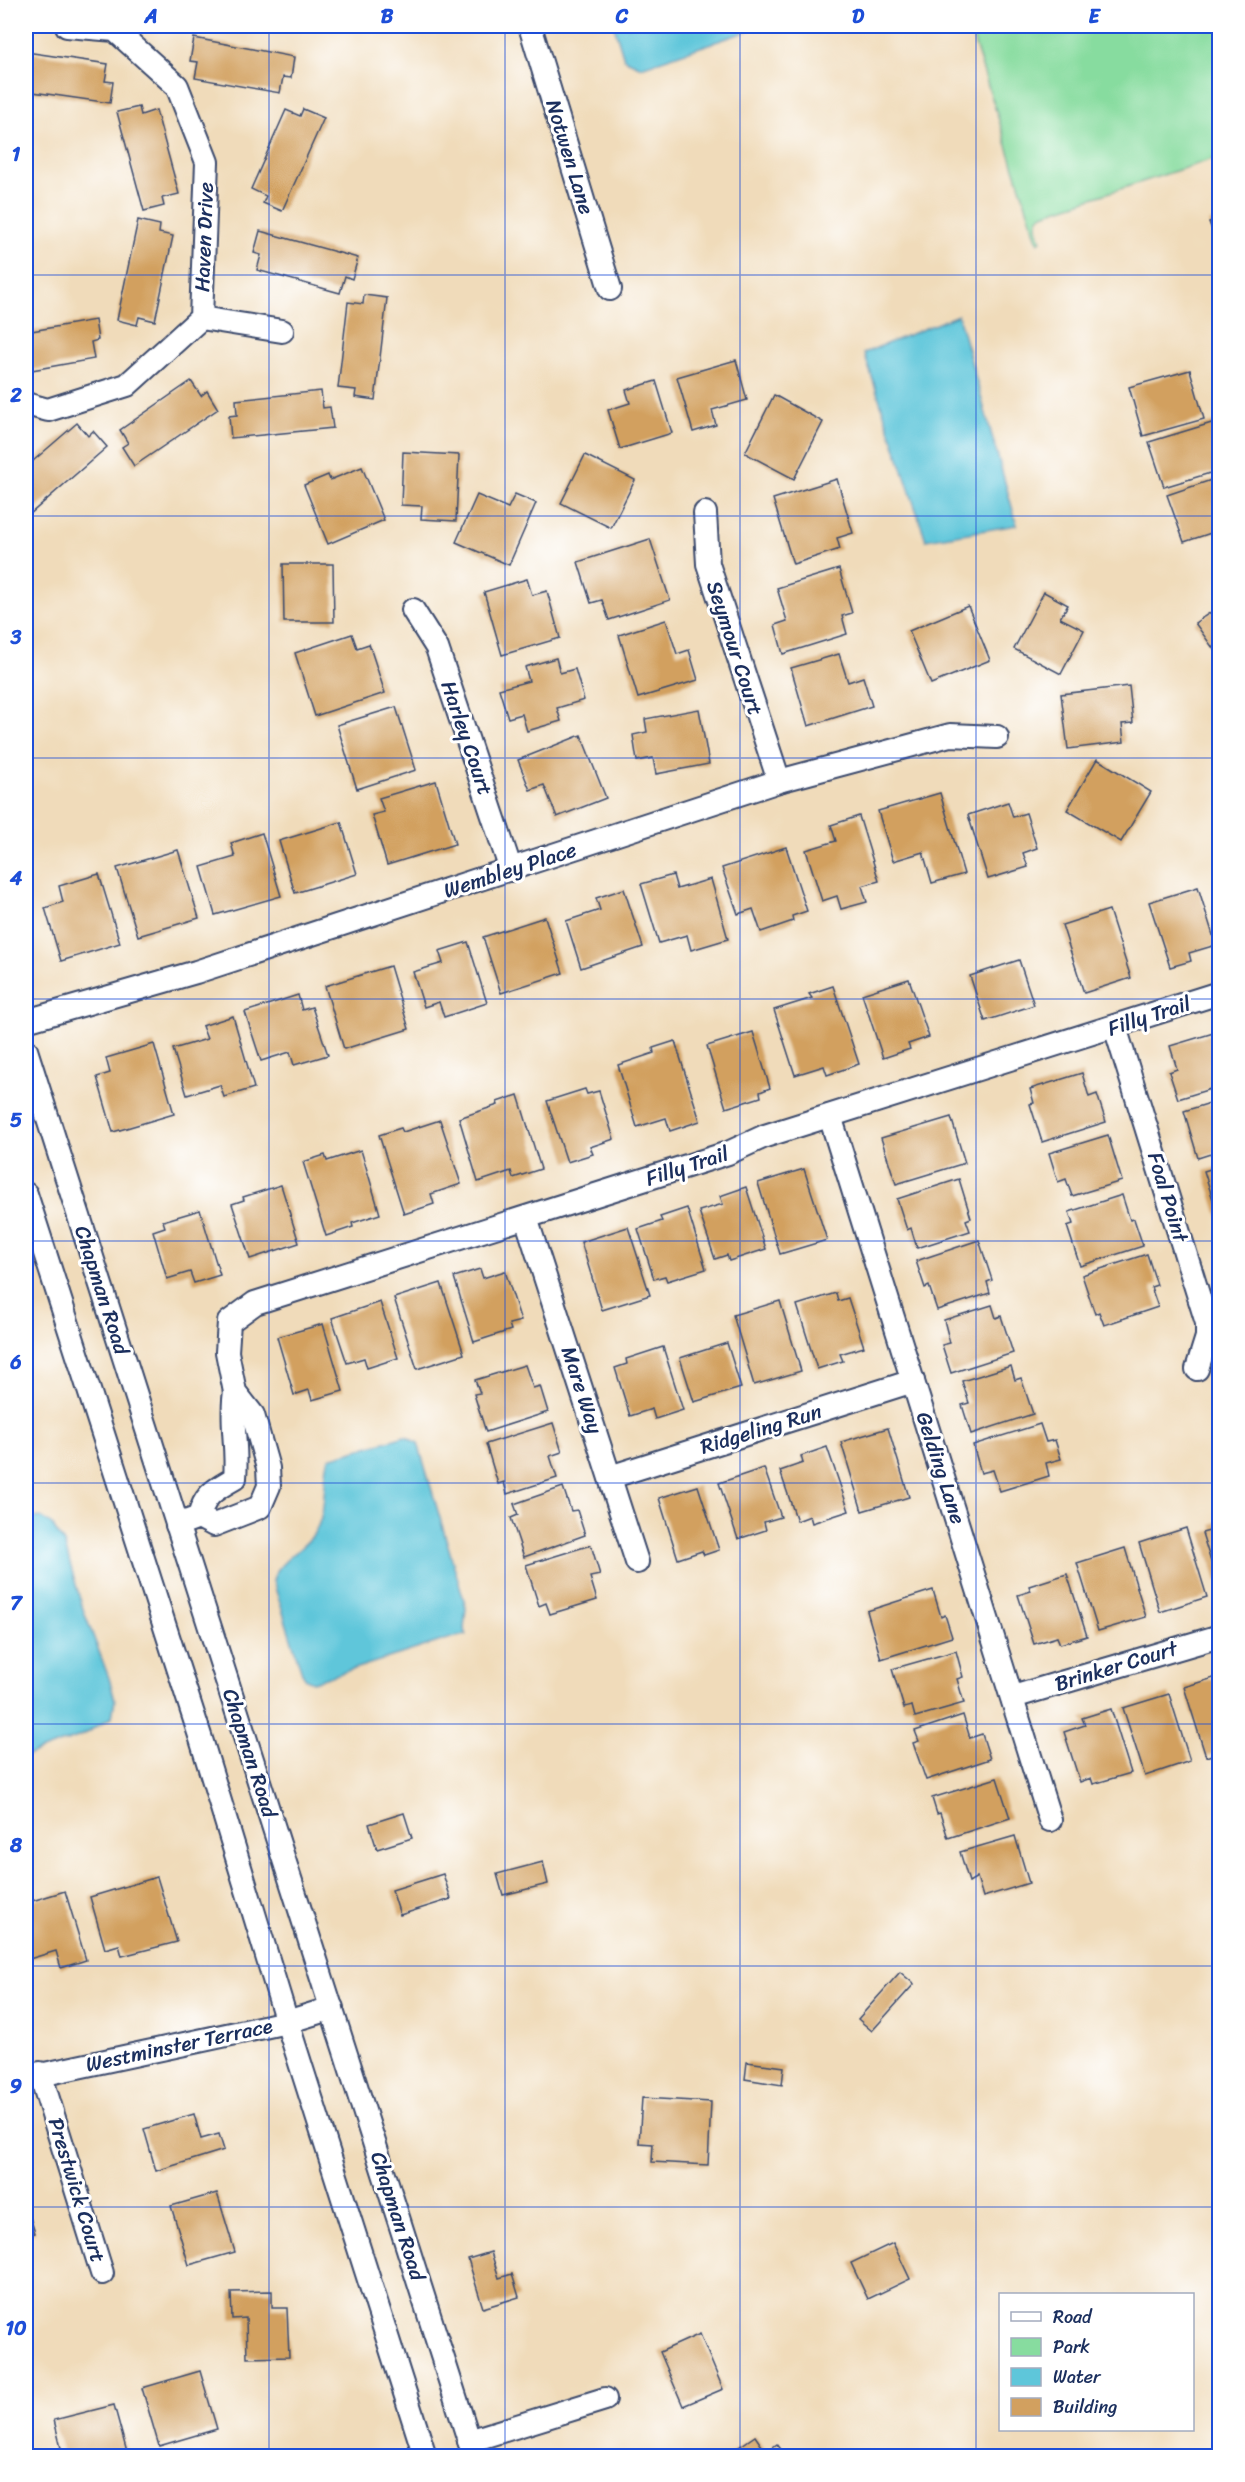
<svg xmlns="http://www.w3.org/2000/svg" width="1245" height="2482" font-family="Sriracha,sans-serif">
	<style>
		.green { fill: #87dc9f; stroke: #51867e; stroke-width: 1.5 }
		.water { fill: #5ec6da; stroke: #3c7a9c; stroke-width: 1.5 }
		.building { fill: #d2a05f }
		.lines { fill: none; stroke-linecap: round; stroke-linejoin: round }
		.minor-casing { stroke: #3b496c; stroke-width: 26 }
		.minor { stroke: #fff; stroke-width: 22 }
		.grid { fill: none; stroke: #1d4ed8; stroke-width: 1.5; stroke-opacity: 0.55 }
		.labels { text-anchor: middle; stroke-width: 6; stroke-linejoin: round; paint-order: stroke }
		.street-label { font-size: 21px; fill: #1b2f5e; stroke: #fff }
		.neatline { fill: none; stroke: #1d4ed8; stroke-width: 2 }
		.grid-label { font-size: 20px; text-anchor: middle; font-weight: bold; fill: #1d4ed8 }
	</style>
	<rect width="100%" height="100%" fill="#fff"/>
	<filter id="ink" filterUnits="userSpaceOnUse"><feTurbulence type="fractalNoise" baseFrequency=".0167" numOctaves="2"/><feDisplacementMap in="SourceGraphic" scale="12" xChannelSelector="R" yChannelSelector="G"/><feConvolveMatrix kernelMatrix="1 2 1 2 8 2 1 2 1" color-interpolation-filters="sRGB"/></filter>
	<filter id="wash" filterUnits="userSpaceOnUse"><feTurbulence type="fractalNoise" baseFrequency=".008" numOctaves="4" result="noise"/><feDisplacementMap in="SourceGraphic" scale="24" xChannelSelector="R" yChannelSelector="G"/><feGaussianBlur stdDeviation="1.35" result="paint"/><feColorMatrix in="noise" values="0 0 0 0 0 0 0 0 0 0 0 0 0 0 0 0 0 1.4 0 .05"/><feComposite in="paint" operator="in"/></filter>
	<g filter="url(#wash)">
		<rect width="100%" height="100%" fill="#f0dbba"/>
		<!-- green -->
		<path class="green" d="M 969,26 L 1219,26 L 1219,157 L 1043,214 C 1033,221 1038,231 1041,241 L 1038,243 Z"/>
		<!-- water -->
		<g class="water">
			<polygon points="614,26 763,26 641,67 624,59"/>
			<polygon points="958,315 1017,525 926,540 864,353"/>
			<path d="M 405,1436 L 418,1443 L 466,1607 L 464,1629 L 466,1635 L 451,1638 L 313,1682 L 306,1679 L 302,1673 L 273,1581 C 276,1562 302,1551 313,1535 C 329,1512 321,1483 329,1458 Z"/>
			<polygon points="40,1517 52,1525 64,1543 83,1609 109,1678 115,1700 112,1717 83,1735 26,1756 26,1519"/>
		</g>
		<g id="blocks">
			<!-- building -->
			<g class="building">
				<polygon points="194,38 294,57 291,78 283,77 280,93 195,78 198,62 190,61"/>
				<polygon points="26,52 108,64 105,81 113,82 110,103 26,91"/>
				<polygon points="139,107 141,115 156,110 179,194 162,198 164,206 144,211 117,112"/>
				<polygon points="303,109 324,118 282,211 263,203 266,196 251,189 286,110 300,116"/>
				<polygon points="1220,218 1220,249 1219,249 1209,222"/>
				<polygon points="138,220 160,225 159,233 173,236 155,321 139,317 137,325 117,320"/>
				<polygon points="260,231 358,258 352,279 345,276 340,293 257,270 261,255 254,253"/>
				<polygon points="364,295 387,298 375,400 355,397 356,390 338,388 348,302 363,304"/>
				<polygon points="95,320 98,340 91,342 94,359 26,371 26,332"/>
				<polygon points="736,360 747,400 712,410 716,425 693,432 677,377"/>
				<polygon points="1190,370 1204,419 1143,436 1129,387"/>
				<polygon points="191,381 201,396 207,391 218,409 134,466 122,447 128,443 120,430"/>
				<polygon points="656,381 672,433 620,449 608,410 630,403 626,390"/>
				<polygon points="321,391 323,408 330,407 333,428 231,438 229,416 237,415 236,400"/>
				<polygon points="774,395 823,422 794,479 745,453"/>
				<polygon points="1215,422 1220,436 1220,470 1164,487 1149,442"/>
				<polygon points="77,423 88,436 93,431 107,447 30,514 26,508 26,467"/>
				<polygon points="403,452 459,455 456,521 421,519 422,506 401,505"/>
				<polygon points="585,455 635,480 611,528 561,503"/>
				<polygon points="362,467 384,520 328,544 304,485 328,475 330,480"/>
				<polygon points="1220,477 1220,530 1184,542 1167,495"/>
				<polygon points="837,479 853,533 837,538 840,549 793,564 773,499"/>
				<polygon points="515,494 536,503 509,565 456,542 477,495 508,508"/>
				<polygon points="650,539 670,600 609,620 602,600 591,603 578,562"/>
				<polygon points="283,564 333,564 334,622 284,622"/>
				<polygon points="839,569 852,613 842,616 847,634 783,654 775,625 787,621 777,588"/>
				<polygon points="527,579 532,595 547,591 560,638 502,655 484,592"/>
				<polygon points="1044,592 1068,605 1060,618 1084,630 1061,674 1014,649"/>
				<polygon points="968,606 990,660 931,684 909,631"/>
				<polygon points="1220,606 1220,658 1195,623"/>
				<polygon points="666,620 677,654 689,650 698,680 638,698 619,635"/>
				<polygon points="352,634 357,648 369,644 385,693 315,716 295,653"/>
				<polygon points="839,654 848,682 863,677 872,706 808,726 791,668"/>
				<polygon points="556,658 560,673 575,669 584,700 557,708 561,721 527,731 522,714 508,718 499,689 529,681 525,667"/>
				<polygon points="1129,686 1133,723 1122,724 1124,742 1068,749 1061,694"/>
				<polygon points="396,707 416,770 357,789 337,725"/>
				<polygon points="699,709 709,764 656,774 653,758 637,761 633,735 647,732 645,719"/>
				<polygon points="581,735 606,798 557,817 544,785 530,790 518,760"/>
				<polygon points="1097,759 1151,792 1121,842 1067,810"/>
				<polygon points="436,781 455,844 387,865 372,815 384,812 379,798"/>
				<polygon points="940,793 964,874 932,883 923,852 893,861 878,811"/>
				<polygon points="1008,802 1013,817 1026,813 1037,848 1023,853 1028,867 988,879 968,815"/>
				<polygon points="859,816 879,881 862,886 867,902 841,909 837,896 822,901 806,850 836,841 831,825"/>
				<polygon points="341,822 357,874 295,893 279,841"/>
				<polygon points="262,833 281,896 215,915 201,867 235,857 231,843"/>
				<polygon points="786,847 807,911 792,916 793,921 761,932 753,909 738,914 722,868"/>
				<polygon points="178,850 199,918 138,936 117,868"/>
				<polygon points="99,874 120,943 61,961 45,908 63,902 59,886"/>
				<polygon points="673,875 677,889 711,879 728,939 691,950 687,935 659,943 641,884"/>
				<polygon points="1198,887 1216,945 1189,953 1191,961 1170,967 1149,902"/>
				<polygon points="624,889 643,947 581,968 566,921 600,910 596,898"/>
				<polygon points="1109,910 1131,978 1084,993 1062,925"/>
				<polygon points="545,917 563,973 501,993 483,937"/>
				<polygon points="468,942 487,1003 444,1017 439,1002 424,1007 413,972 443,963 439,951"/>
				<polygon points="1019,960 1034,1005 985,1021 970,976"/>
				<polygon points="390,966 409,1029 344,1049 325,986"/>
				<polygon points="909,979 929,1037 908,1044 910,1049 883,1058 862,994"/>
				<polygon points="833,986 859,1064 827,1075 824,1066 795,1075 774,1010 812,998 809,994"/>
				<polygon points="298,995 302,1010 312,1007 328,1055 294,1065 290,1052 261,1061 245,1012"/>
				<polygon points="233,1016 254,1088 224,1097 220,1085 187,1095 173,1049 207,1039 202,1026"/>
				<polygon points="1220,1031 1220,1086 1178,1099 1169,1072 1177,1069 1170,1046"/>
				<polygon points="753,1032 770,1088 760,1092 761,1097 726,1108 707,1046"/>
				<polygon points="675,1041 700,1121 670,1131 666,1118 637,1127 618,1065 654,1053 653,1048"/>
				<polygon points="154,1044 174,1114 113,1132 97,1077 110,1073 106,1058"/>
				<polygon points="1082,1073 1089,1097 1097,1094 1106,1122 1042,1142 1030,1104 1034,1103 1030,1089"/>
				<polygon points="585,1089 587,1094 599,1091 614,1139 590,1147 593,1154 567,1162 547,1101"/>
				<polygon points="518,1095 541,1169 513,1178 511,1171 478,1182 459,1118 498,1105 497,1102"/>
				<polygon points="1220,1100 1220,1151 1198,1158 1184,1111"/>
				<polygon points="951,1117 965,1163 896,1184 881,1138"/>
				<polygon points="440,1120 461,1184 431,1194 434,1204 404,1214 379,1135 401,1128 403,1132"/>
				<polygon points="1108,1135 1122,1181 1072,1196 1066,1179 1058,1182 1049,1153"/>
				<polygon points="361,1150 380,1214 352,1223 353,1227 326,1236 303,1162 325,1155 327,1161"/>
				<polygon points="1220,1166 1220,1219 1219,1219 1204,1171"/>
				<polygon points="804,1169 827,1240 780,1254 758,1183"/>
				<polygon points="959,1179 971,1218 966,1220 970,1231 917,1248 911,1228 907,1230 897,1199"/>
				<polygon points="281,1185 299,1243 250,1259 232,1204 244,1200 243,1197"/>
				<polygon points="746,1187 766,1249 729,1261 727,1255 715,1259 699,1211 723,1204 720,1196"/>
				<polygon points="1122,1195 1130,1220 1134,1219 1143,1246 1080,1266 1067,1226 1073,1224 1069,1212"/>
				<polygon points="687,1208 706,1269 667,1281 665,1276 654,1279 638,1229 662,1221 660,1217"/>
				<polygon points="200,1210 220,1275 194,1283 190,1272 167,1279 153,1231 165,1227 163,1221"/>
				<polygon points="628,1227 650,1295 602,1310 581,1242"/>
				<polygon points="979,1240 992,1280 987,1282 990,1293 937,1310 929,1286 925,1288 916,1261"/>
				<polygon points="1147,1254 1157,1285 1151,1287 1158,1307 1104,1325 1099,1312 1095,1314 1082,1275"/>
				<polygon points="480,1269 483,1278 505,1271 521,1321 509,1324 511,1330 474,1342 454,1277"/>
				<polygon points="441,1283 464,1354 417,1369 394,1298"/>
				<polygon points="836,1293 838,1301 848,1298 864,1347 840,1354 843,1361 817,1369 797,1305"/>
				<polygon points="780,1301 801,1371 754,1385 733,1315"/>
				<polygon points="380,1302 398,1358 367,1368 364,1358 347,1363 332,1318"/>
				<polygon points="992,1305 996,1318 1001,1316 1013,1353 951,1373 942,1345 950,1343 944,1320"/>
				<polygon points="323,1324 343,1391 312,1400 309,1390 294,1395 277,1337"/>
				<polygon points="727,1343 741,1388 694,1402 680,1358"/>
				<polygon points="663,1347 683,1410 655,1419 652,1409 630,1416 615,1368 627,1364 626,1359"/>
				<polygon points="525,1365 533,1388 540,1386 548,1412 486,1432 474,1394 480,1393 475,1380"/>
				<polygon points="1011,1366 1015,1380 1021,1378 1033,1414 971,1434 962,1405 969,1403 962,1381"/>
				<polygon points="553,1423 562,1452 550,1456 557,1478 507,1494 504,1482 498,1484 486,1444"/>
				<polygon points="1040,1424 1046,1442 1055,1440 1061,1459 1046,1463 1049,1476 1000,1491 993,1470 981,1473 973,1445"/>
				<polygon points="888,1428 909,1497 862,1511 841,1442"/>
				<polygon points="827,1447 849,1511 812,1523 810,1516 797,1521 780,1471 803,1463 801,1456"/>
				<polygon points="764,1468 781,1517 764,1522 766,1530 738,1539 719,1483"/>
				<polygon points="698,1486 719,1550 704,1555 702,1551 678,1559 659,1498"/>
				<polygon points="563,1487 571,1511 577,1510 585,1535 524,1557 511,1518 518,1515 514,1504"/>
				<polygon points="1220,1521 1220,1580 1217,1581 1202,1533 1213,1530 1211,1524"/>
				<polygon points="1186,1528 1207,1597 1160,1612 1139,1543"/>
				<polygon points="591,1545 600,1575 590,1577 597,1600 550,1614 546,1603 539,1606 526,1565"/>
				<polygon points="1125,1548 1146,1617 1098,1631 1077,1563"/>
				<polygon points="1067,1574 1087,1636 1060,1644 1057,1637 1034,1644 1018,1595 1031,1591 1029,1586"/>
				<polygon points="933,1590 941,1617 945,1615 952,1637 881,1659 867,1611"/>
				<polygon points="956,1651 963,1677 957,1679 964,1703 915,1717 912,1706 904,1708 892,1669"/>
				<polygon points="1220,1676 1220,1752 1206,1757 1184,1687"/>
				<polygon points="1169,1694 1190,1761 1145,1776 1123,1708"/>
				<polygon points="1111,1709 1131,1773 1093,1784 1091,1778 1080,1782 1064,1732 1085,1725 1082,1718"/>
				<polygon points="963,1715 970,1738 982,1734 990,1759 926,1780 913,1743 919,1741 915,1731"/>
				<polygon points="997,1778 1010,1818 948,1838 940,1813 937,1814 932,1798"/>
				<polygon points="404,1813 412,1838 377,1849 369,1824"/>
				<polygon points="1015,1836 1029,1883 983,1897 977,1877 969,1882 960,1852"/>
				<polygon points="543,1862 548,1884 503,1895 497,1874"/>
				<polygon points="443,1874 451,1899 400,1915 392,1890"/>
				<polygon points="157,1877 177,1942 122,1956 119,1945 105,1949 90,1897"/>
				<polygon points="29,1891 32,1901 65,1891 86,1960 61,1968 56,1951 26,1960 26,1892"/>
				<polygon points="900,1972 914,1984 872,2031 858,2019"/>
				<polygon points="747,2062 784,2067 782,2085 745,2079"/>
				<polygon points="642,2098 711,2102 708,2165 652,2162 653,2144 639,2143"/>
				<polygon points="194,2114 201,2139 219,2134 224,2150 156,2171 144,2129"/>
				<polygon points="217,2193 235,2252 189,2265 171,2206"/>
				<polygon points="26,2204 35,2233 26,2236"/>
				<polygon points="893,2243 910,2279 868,2299 851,2263"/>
				<polygon points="491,2252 499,2278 512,2274 519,2297 483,2308 468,2259"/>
				<polygon points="272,2291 272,2308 287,2308 289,2357 247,2358 246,2318 232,2319 231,2292"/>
				<polygon points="700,2334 723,2389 683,2406 660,2352"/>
				<polygon points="200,2371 217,2429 159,2446 142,2388"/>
				<polygon points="114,2405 128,2456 63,2456 54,2420"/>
				<polygon points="755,2436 766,2452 777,2444 786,2456 726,2456"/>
			</g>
		</g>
	</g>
	<g filter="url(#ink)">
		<use href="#blocks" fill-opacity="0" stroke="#3b496c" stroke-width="1.5"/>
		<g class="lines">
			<defs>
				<g id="minor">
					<polyline points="530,26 610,289"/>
					<polyline points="201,318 282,331"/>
					<polyline points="26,404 48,410 127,385 201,318 207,162 177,86 115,30 67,26"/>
					<polyline points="705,513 708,564 779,781"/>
					<polyline points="413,610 437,648 511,870"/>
					<polyline points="26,1021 196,972 779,781 950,735 997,737"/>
					<polyline points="1115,1027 1207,1323 1207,1337 1197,1369"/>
					<polyline points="26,1050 474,2456"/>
					<polyline points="830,1116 1050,1820"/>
					<polyline points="26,1194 201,1739 287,2022 425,2456"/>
					<polyline points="526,1218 637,1562"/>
					<polyline points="610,1477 913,1381"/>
					<path d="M 199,1517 C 205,1493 215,1490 235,1478 C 238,1448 230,1421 235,1392"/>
					<polyline points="177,1525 199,1517 214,1525 260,1507 269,1486 268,1468 253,1415 235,1392 227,1352 229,1322 255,1303 728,1153 765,1136 1216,994"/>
					<polyline points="1013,1697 1220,1636"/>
					<polyline points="40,2073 102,2273"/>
					<polyline points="26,2078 287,2022 332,2008"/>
					<polyline points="469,2441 605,2399"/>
				</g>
			</defs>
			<!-- minor casing -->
			<use href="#minor" class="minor-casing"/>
			<!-- minor -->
			<use href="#minor" class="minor"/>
		</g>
	</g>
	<!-- grid -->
	<path class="grid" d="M 269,26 L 269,2456M 505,26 L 505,2456M 740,26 L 740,2456M 976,26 L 976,2456M 26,275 L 1220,275M 26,516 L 1220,516M 26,758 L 1220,758M 26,999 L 1220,999M 26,1241 L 1220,1241M 26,1483 L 1220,1483M 26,1724 L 1220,1724M 26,1966 L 1220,1966M 26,2207 L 1220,2207"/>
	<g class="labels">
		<!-- street labels -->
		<g class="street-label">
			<text transform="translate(570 157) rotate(73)" y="7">Notwen Lane</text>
			<text transform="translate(204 237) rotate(-88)" y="7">Haven Drive</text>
			<text transform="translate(735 648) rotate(72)" y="7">Seymour Court</text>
			<text transform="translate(467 738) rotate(71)" y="7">Harley Court</text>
			<text transform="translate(510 870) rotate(-18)" y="7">Wembley Place</text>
			<text transform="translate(1149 1016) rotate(-18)" y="7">Filly Trail</text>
			<text transform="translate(687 1166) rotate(-18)" y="7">Filly Trail</text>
			<text transform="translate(1168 1197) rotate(73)" y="7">Foal Point</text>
			<text transform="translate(102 1290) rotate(72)" y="7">Chapman Road</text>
			<text transform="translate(582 1390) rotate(72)" y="7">Mare Way</text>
			<text transform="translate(761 1429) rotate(-17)" y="7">Ridgeling Run</text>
			<text transform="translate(941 1468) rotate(72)" y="7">Gelding Lane</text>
			<text transform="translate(1116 1666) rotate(-17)" y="7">Brinker Court</text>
			<text transform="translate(250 1753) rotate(72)" y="7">Chapman Road</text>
			<text transform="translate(179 2045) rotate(-12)" y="7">Westminster Terrace</text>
			<text transform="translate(77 2190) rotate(73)" y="7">Prestwick Court</text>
			<text transform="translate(398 2216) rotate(72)" y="7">Chapman Road</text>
		</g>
	</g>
	<!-- margin -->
	<rect width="1245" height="2482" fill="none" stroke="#fff" stroke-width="66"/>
	<!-- legend -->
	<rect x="999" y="2293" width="195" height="138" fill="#ffffff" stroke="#a4acbf" stroke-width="1.5"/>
	<rect x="1011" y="2312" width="30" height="9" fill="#ffffff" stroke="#a4acbf" stroke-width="1.5"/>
	<text x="1053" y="2323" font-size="18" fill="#1b2f5e">Road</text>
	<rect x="1011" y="2338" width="30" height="18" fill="#87dc9f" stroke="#a4acbf" stroke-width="1.5"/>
	<text x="1053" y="2353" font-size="18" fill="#1b2f5e">Park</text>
	<rect x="1011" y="2368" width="30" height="18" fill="#5ec6da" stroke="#a4acbf" stroke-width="1.5"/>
	<text x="1053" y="2383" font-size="18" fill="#1b2f5e">Water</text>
	<rect x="1011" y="2398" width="30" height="18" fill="#d2a05f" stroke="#a4acbf" stroke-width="1.5"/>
	<text x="1053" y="2413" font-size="18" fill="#1b2f5e">Building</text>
	<rect x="33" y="33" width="1179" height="2416" class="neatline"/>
	<g class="grid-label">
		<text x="151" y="23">A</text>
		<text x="387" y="23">B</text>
		<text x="622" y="23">C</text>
		<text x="858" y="23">D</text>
		<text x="1094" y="23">E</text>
		<text x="16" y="161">1</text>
		<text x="16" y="402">2</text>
		<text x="16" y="644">3</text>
		<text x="16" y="885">4</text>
		<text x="16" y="1127">5</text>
		<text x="16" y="1369">6</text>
		<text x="16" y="1610">7</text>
		<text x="16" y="1852">8</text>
		<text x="16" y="2093">9</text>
		<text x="16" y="2335">10</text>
	</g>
</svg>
